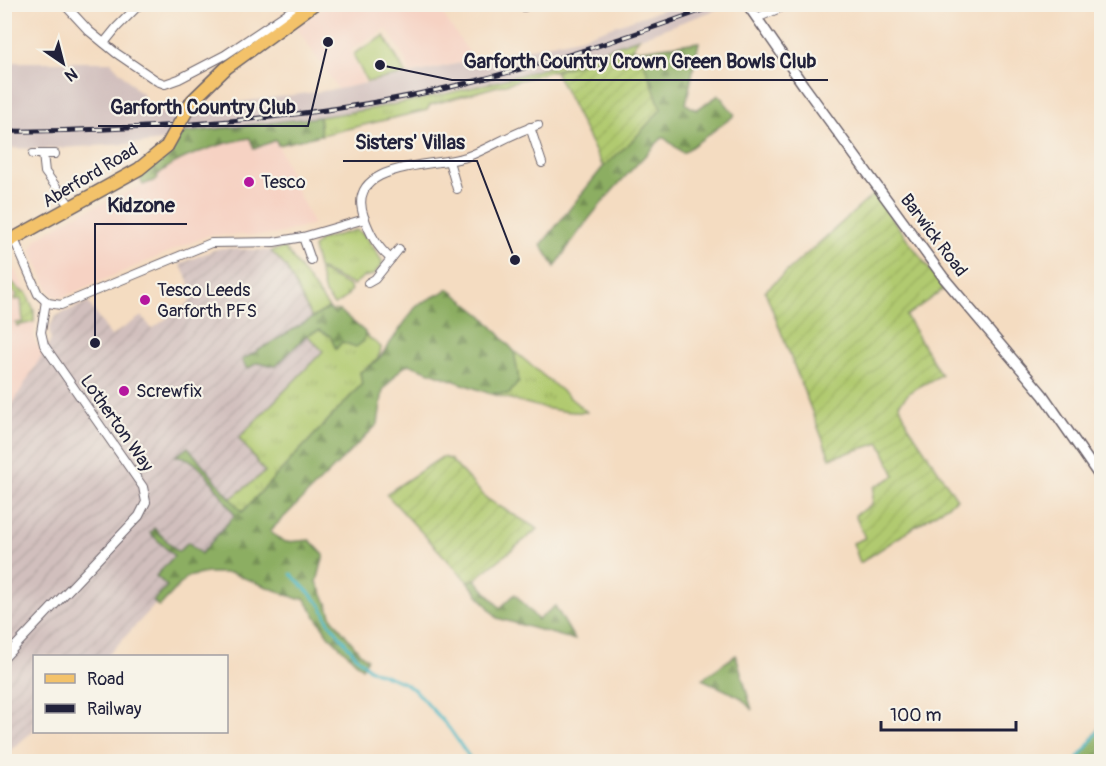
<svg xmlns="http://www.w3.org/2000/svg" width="1106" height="766" font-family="Pangolin,sans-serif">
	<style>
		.built { fill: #f6d2c3 }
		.industrial { fill: url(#industrial-furrows) }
		.railway { fill: #d1bfbd }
		.grass { fill: url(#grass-tufts); stroke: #6a7655; stroke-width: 1.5 }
		.forest { fill: url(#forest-firs); stroke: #57684e; stroke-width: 1.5 }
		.garden { fill: url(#garden-furrows); stroke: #6a7655; stroke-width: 1.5 }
		.pitch { fill: #b1ca6f; stroke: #6a7655; stroke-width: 1.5 }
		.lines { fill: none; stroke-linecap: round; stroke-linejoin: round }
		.stream { stroke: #47b5c2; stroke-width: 3 }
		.minor-casing { stroke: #6c636a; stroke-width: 10 }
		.tertiary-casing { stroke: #6c636a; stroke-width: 12 }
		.primary-casing { stroke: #6c636a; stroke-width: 15 }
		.minor { stroke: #fff; stroke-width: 8 }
		.tertiary { stroke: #fff; stroke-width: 9 }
		.primary { stroke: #f3c26a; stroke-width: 12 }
		.rail-casing { stroke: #22223b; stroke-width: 5 }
		.rail { stroke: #f7f3e8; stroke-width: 3; stroke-dasharray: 9; stroke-linecap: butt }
		.primary-bridge-casing { stroke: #6c636a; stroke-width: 15; stroke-linecap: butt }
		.primary-bridge { stroke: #f3c26a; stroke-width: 12 }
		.poi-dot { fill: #b5179e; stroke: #f7f3e8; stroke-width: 2 }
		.labels { text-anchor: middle; stroke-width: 4.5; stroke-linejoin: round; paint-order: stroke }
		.street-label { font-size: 18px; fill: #22223b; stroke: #f7f3e8 }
		.poi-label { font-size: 18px; fill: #22223b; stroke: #f7f3e8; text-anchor: start }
		.leader { fill: none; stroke: #22223b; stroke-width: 2 }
		.callout-dot { fill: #22223b; stroke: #f7f3e8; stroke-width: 2 }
		.callout-label { font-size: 20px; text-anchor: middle; font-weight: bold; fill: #22223b; stroke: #f7f3e8; stroke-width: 4.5; stroke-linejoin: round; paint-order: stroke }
	</style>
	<defs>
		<pattern id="industrial-furrows" width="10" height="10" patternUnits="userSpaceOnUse" patternTransform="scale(1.5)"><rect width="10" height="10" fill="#d1bfbd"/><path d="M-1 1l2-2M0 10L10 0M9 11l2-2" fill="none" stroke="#b3a4a3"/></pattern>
		<pattern id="grass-tufts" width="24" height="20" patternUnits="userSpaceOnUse" patternTransform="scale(1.5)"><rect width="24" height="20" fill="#b1ca6f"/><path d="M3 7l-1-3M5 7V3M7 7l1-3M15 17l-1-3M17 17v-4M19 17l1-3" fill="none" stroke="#98ad61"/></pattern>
		<pattern id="forest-firs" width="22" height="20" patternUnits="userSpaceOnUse" patternTransform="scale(1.5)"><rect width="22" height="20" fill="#8cae62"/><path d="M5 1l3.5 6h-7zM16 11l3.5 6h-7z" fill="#728d52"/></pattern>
		<pattern id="garden-furrows" width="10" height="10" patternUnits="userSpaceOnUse" patternTransform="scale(1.5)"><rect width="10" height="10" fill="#b1ca6f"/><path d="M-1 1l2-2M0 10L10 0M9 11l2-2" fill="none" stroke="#98ad61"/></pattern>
	</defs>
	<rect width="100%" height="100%" fill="#f7f3e8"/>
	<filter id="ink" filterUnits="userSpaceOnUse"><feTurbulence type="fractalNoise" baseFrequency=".0167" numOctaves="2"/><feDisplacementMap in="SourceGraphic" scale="12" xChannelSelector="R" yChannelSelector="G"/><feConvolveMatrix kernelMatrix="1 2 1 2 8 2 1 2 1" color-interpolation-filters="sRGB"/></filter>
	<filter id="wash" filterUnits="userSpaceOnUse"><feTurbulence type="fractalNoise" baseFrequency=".008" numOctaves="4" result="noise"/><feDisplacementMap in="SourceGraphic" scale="24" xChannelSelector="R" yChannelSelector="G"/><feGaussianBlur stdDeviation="1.35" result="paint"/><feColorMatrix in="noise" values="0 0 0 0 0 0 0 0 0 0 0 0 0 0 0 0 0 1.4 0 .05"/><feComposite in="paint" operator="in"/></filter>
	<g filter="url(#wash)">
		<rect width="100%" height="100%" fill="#f4dcc1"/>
		<!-- built -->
		<g class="built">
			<polygon points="327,5 440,5 438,7 474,60 410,73 405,59 387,29 352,49 351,57 365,83 338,89 296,27"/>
			<polygon points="250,138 276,140 301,200 302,200 313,224 274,235 209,235 70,294 62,297 56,297 50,293 32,253 32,248 36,239 72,217 157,179 157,176 165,167 230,141"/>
			<polygon points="5,260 14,268 32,303 35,317 34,340 43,354 5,418"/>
		</g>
		<!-- industrial -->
		<polygon class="industrial" points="222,248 271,251 286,267 312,318 329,308 385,360 107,656 34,656 34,730 5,755 4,418 51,340 49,328 56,316 88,302 111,336 142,316 152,329 188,303 194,293 180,264 214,250"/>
		<!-- railway -->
		<polygon class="railway" points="725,4 726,6 617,46 521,74 465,88 343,114 167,134 163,141 145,143 45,149 5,148 5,62 111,62 139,92 143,92 143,114 157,113 338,89 579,38 676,5"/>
		<!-- grass -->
		<g class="grass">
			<path d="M 639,38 L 631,49 L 430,105 L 427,110 L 321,135 L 319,117 C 427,102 536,74 639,38 Z"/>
			<path d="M 356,230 C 367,234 375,251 382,261 L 382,265 L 373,275 L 363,277 L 353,285 L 318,268 L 313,248 L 320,240 Z"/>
			<polygon points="285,248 329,308 312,318 286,267 271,251"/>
			<path d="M 319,270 L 349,286 L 351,290 C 348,296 341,303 334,305 L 325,294 Z"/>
			<path d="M 335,310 L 381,347 C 380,361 371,365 360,372 L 362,384 L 242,512 L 230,499 L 265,472 L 239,438 L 323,351 L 307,335 Z"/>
			<path d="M 514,351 L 587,412 C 554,414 520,401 488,393 L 509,394 L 519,381 Z"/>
		</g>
		<!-- forest -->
		<g class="forest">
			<path d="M 699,42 L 686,104 L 696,110 L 719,95 L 735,115 L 683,153 L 663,137 C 623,178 585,218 555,267 L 541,245 L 603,167 L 634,139 L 661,109 L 639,50 Z"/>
			<path d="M 319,117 L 321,135 L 278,145 L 276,140 L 254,149 L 250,138 C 225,142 173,158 157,176 L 158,179 L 143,185 L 139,177 L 170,154 L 182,133 Z"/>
			<path d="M 449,289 L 483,316 L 514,351 L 519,381 L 509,394 L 488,393 L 408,364 L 398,372 L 383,390 L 378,424 L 270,531 L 279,539 L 286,542 L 310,540 L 324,555 L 317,582 L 327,603 L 332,618 L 360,653 L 367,659 L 362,668 L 328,635 L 304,598 L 298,599 L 231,573 L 207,573 L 187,577 L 159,607 L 153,601 L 167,586 L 156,576 L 174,556 L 150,533 L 154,528 L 178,552 L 188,542 L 201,554 L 234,516 L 234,514 C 221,496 199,455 176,456 L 188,447 L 242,512 L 362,384 L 360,372 L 374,363 L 381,356 L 417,305 Z"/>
			<polygon points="329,308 335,314 339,310 365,332 364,341 356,347 342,342 336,349 330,336 319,330 307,335 276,366 257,363 247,369 242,360"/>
			<polygon points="475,579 500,608 515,594 538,620 555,606 575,640 497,618 467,581"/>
			<polygon points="736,655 752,710 740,697 702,679"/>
			<polygon points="1101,725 1101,755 1097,761 1077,761"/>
		</g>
		<!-- garden -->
		<g class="garden">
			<polygon points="631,49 639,50 661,109 634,139 603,167 555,71"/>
			<polygon points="874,194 944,289 906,316 941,375 911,391 899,404 908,425 957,499 860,563 853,543 865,538 855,515 872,505 874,487 895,476 880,443 830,458 765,291"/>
			<polygon points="5,275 20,290 26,292 34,310 34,322 17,326 16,323 23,322 21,299 14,300 17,294 5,286"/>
			<polygon points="442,457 450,459 487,499 538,529 475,579 467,581 386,494"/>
		</g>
		<!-- pitch -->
		<polygon class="pitch" points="384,36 406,74 367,82 354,56 355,53"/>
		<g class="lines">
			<!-- stream -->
			<g class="stream">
				<polyline points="291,574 321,605 328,621 355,655 369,669 402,682 415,690 449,728 472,761"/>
				<polyline points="1076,762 1102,726"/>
			</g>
		</g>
	</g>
	<g filter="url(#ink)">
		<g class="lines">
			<defs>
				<g id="minor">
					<polyline points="64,4 89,31 116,53 157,81 165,84 179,79 225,55 301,4"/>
					<polyline points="513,5 524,7 533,4"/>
					<polyline points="757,18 789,4"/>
					<polyline points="104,43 117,27 140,4"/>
					<polyline points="530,127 542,163"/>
					<polyline points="33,154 55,154"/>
					<polyline points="43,154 45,172 71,207"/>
					<polyline points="449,161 457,189"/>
					<polyline points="303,237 311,260"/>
					<polyline points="14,239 38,294 48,303 61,305 211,243 274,242 303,237 365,219"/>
					<path d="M 391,259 C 377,247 370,234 364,217 C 344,161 436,167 466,157 C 491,148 511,133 538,125"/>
					<polyline points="368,283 375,279 399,249"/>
					<polyline points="4,658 139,516 146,502 143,487 44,345 41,332 46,301"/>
				</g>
				<polyline id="tertiary" points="747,4 804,86 944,278 1043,395 1102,480"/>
				<g id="primary">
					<polyline points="192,101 226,68 314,4"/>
					<polyline points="4,244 139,169 167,146"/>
				</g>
			</defs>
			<!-- minor casing -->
			<use href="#minor" class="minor-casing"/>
			<!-- tertiary casing -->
			<use href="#tertiary" class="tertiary-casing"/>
			<!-- primary casing -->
			<use href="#primary" class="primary-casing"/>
			<!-- minor -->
			<use href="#minor" class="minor"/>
			<!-- tertiary -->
			<use href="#tertiary" class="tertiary"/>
			<!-- primary -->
			<use href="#primary" class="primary"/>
			<defs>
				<path id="rail" d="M 4,131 C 57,132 110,129 163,126 C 264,120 365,108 463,84 C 550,63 635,35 719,4"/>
			</defs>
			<!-- rail casing -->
			<use href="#rail" class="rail-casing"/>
			<!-- rail -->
			<use href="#rail" class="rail"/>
			<defs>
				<polyline id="primary-bridge" points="167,146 192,101"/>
			</defs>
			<!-- primary-bridge casing -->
			<use href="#primary-bridge" class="primary-bridge-casing"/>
			<!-- primary-bridge -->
			<use href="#primary-bridge" class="primary-bridge"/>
		</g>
	</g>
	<!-- markers -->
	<g class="poi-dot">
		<circle cx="249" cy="182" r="6"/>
		<circle cx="145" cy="300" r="6"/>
		<circle cx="124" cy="391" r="6"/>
	</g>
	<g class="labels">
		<!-- street labels -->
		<g class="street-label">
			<text transform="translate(90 175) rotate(-31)" y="6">Aberford Road</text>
			<text transform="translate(934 235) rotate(53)" y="6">Barwick Road</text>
			<text transform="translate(117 423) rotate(55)" y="6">Lotherton Way</text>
		</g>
		<!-- poi labels -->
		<g class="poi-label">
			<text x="261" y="188">Tesco</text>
			<text x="157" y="296">Tesco Leeds<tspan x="157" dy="21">Garforth PFS</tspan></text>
			<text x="136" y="397">Screwfix</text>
		</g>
	</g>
	<!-- callouts -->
	<path class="leader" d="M380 65L452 80H828M328 42L308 126H98M515 260L477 161H343M95 343L95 224H187"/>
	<g class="callout-dot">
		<circle cx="380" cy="65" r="6"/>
		<circle cx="328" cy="42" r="6"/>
		<circle cx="515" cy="260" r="6"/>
		<circle cx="95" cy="343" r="6"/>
	</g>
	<g class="callout-label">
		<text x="640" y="68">Garforth Country Crown Green Bowls Club</text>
		<text x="203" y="114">Garforth Country Club</text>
		<text x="410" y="149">Sisters' Villas</text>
		<text x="141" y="212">Kidzone</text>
	</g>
	<!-- margin -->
	<rect width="1106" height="766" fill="none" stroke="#f7f3e8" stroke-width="24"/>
	<!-- legend -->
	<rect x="33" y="655" width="195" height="78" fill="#f7f3e8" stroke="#a29fa3" stroke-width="1.5"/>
	<rect x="45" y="674" width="30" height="9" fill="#f3c26a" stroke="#a29fa3" stroke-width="1.5"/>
	<text x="87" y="685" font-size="18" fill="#22223b">Road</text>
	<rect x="45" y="704" width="30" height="9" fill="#22223b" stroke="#a29fa3" stroke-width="1.5"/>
	<text x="87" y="715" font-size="18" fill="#22223b">Railway</text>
	<!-- north arrow -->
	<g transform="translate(63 63) rotate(145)" stroke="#f7f3e8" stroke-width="4.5" paint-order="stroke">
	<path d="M0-4.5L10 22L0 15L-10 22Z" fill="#22223b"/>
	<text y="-9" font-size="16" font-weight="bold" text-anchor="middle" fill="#22223b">N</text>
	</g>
	<!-- scale -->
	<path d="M881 721v9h135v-9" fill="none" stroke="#22223b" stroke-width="3"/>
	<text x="890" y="721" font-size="18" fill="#22223b" stroke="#f7f3e8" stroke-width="4.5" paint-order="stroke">100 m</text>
</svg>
